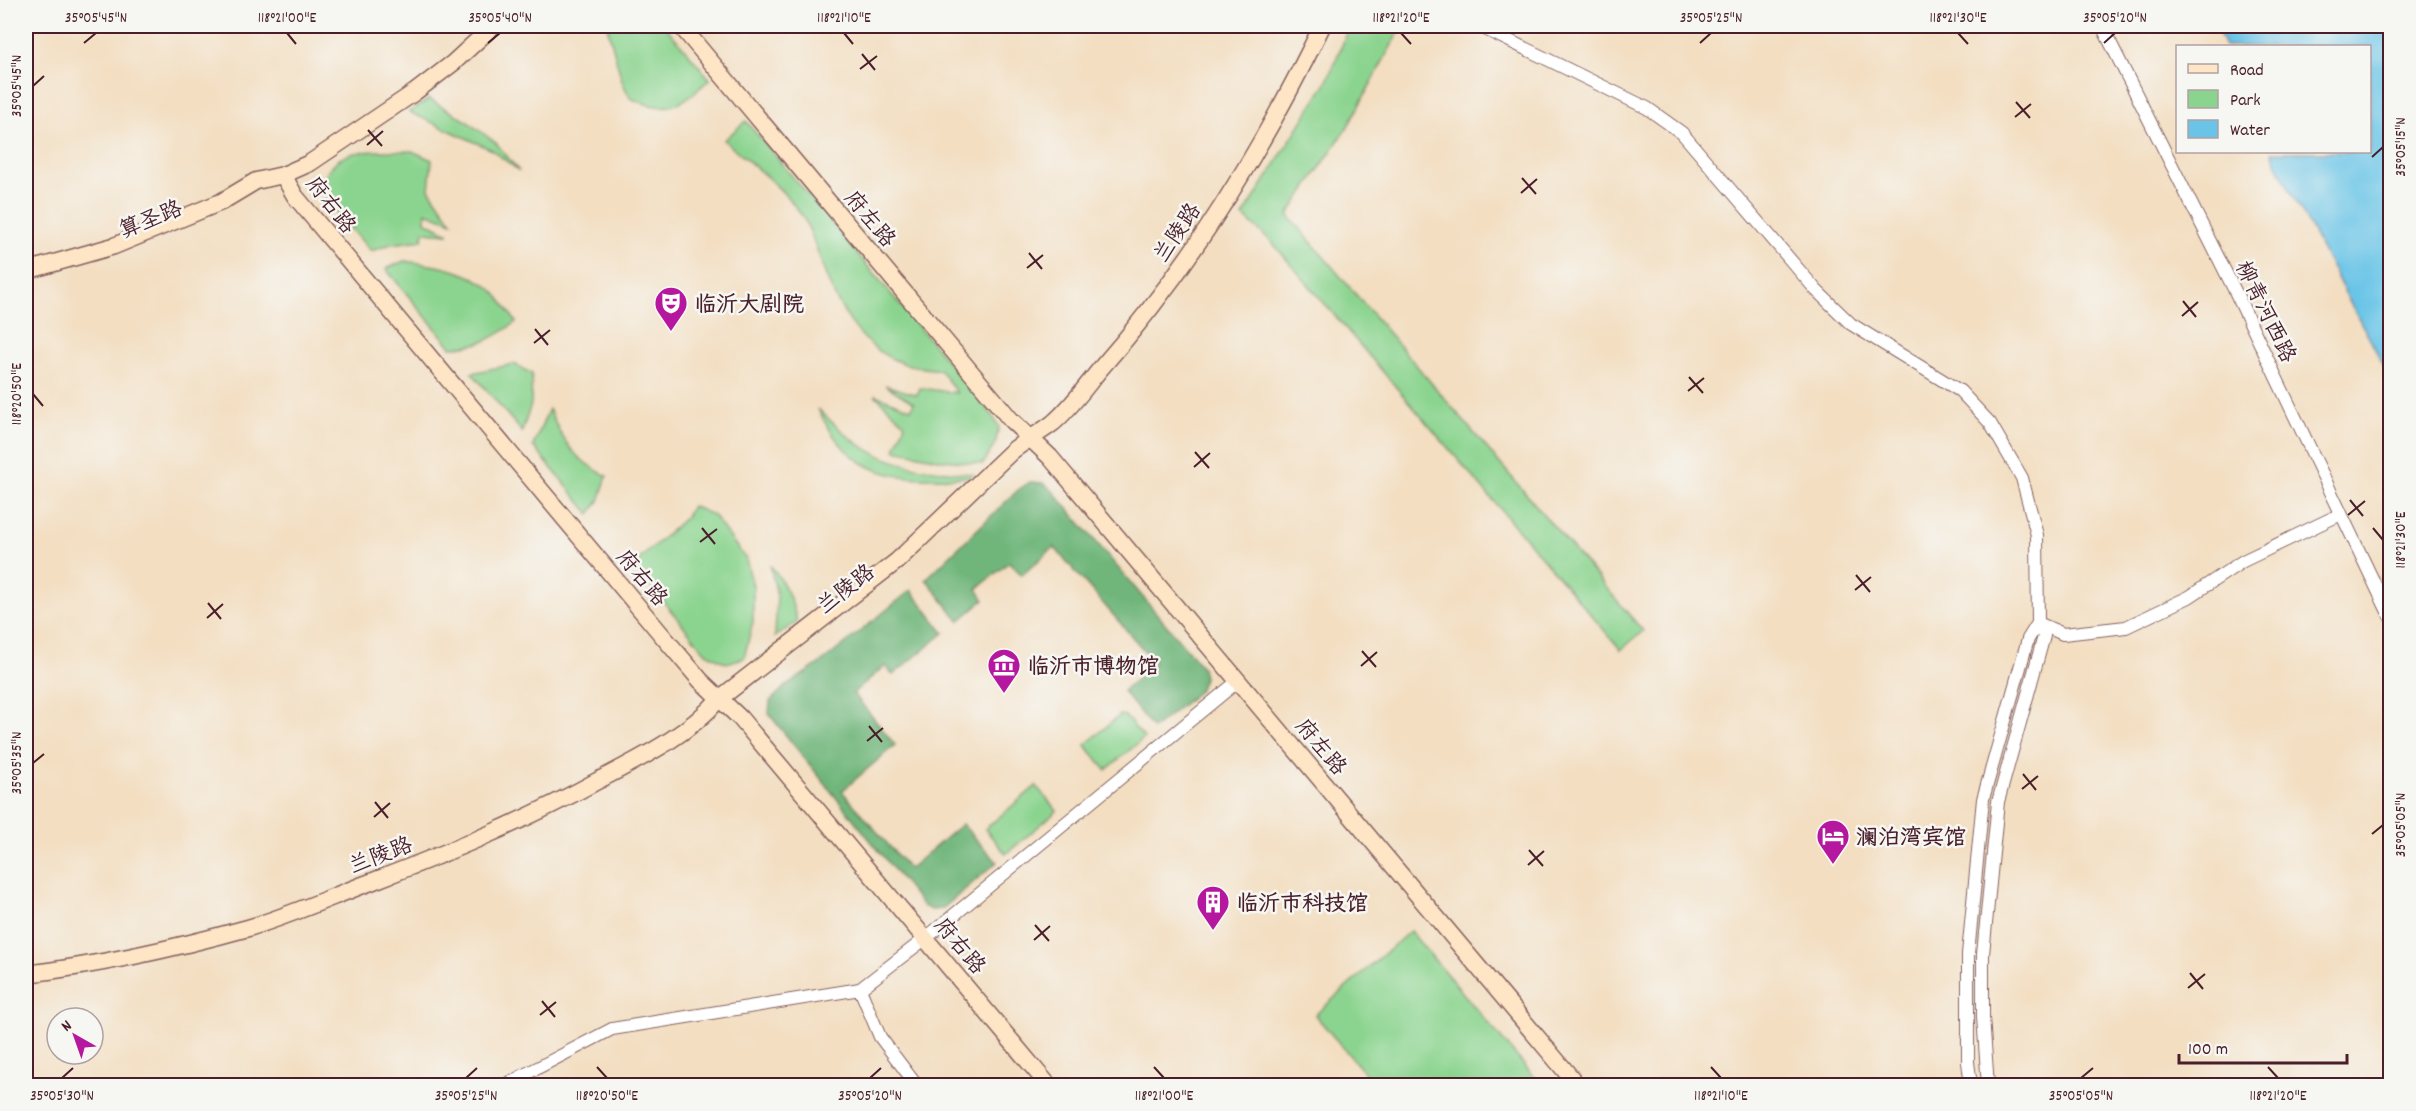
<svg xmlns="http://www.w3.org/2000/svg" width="2416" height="1111" font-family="Dekko,'LXGW WenKai TC',sans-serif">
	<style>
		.green { fill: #8bd48f; stroke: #6a7a5d; stroke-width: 1.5 }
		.forest { fill: #70b67a; stroke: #5d6a52; stroke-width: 1.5 }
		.water { fill: #69c4e7; stroke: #5a7289; stroke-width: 1.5 }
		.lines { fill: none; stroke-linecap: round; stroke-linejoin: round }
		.street-casing { stroke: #856260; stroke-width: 14 }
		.secondary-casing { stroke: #856260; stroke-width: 19 }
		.street { stroke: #fff; stroke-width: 12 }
		.secondary { stroke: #fde5c5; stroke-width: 16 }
		.ticks { fill: none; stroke: #4a1f2b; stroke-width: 2 }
		.labels { text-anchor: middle; stroke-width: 5; stroke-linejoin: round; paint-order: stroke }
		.street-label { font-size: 22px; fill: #4a1f2b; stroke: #f6f6f2 }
		.poi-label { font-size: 22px; font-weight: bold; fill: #4a1f2b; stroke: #f6f6f2; text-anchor: start }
		.neatline { fill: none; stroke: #4a1f2b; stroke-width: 2 }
		.ticks-label { font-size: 15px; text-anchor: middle; fill: #4a1f2b }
	</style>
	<rect width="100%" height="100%" fill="#f6f6f2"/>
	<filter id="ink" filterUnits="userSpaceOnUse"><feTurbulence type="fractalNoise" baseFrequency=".0167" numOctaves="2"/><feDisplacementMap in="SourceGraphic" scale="12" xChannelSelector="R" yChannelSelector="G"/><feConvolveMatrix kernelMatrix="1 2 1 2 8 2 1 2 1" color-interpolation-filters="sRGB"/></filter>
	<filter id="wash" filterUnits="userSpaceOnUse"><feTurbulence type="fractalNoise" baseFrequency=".008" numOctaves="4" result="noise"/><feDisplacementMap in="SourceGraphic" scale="24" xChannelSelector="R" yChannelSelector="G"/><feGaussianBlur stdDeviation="1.35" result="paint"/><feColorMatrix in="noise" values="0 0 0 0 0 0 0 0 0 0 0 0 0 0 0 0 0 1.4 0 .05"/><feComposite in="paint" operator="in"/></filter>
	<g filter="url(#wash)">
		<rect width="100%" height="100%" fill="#f3dec1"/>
		<!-- green -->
		<g class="green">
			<path d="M 607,26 L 665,26 L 710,79 C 680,106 670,115 630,98 L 622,81 Z"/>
			<polygon points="1350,26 1402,26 1348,126 1288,215 1643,631 1621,650 1271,241 1243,216 1327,81"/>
			<polygon points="429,99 465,120 496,143 519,171 492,150 409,112"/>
			<path d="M 746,121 L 991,413 L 999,427 L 995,444 L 983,464 L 943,460 L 895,450 L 905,424 L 875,395 L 911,409 L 914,403 L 885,385 L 917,395 L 920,388 L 957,393 L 940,370 C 925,368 910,367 895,360 C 861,346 837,306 825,273 C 818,255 813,234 803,217 C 782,186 752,165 724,140 Z"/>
			<path d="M 412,151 L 432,160 L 429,189 L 452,222 L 426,212 L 425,221 L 449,234 L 424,232 L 422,240 L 391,244 L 371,251 C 357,235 331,211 324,192 C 318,176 336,158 351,154 C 367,149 394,152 412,151 Z"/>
			<path d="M 404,261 C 434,265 464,269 489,287 C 500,295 508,311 516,322 C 493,339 480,346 451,347 L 386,269 Z"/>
			<polygon points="514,364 532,374 531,404 522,432 472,373"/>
			<path d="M 549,409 C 563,442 574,460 607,476 L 599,501 L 590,514 L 533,446 Z"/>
			<path d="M 818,409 C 831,421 845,435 860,445 C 893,467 935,471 973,474 L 969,477 C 898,481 852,480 818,409 Z"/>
			<polygon points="692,506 713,515 746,559 753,586 753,622 744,658 726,663 706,653 633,565 686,517"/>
			<path d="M 770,565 C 785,583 792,599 797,622 L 775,637 L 777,596 Z"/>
			<polygon points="1120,715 1125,716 1144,738 1106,770 1085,745"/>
			<polygon points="1036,786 1057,811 1006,854 985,829"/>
			<polygon points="1410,931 1541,1085 1375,1085 1315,1015"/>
		</g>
		<!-- forest -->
		<g class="forest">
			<polygon points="1030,482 1043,483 1053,491 1202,667 1204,678 1199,691 1153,729 1123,691 1155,663 1054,547 1022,575 1009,562 977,589 984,600 959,621 926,579 1018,490"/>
			<polygon points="911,590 944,633 893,675 885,666 853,693 895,745 842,791 909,869 962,824 997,862 942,909 931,910 923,906 769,714 770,701 786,686 826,659"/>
		</g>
		<!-- water -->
		<polygon class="water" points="2216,26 2390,26 2390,377 2282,175 2272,152 2370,152 2370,46 2225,46"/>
	</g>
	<g filter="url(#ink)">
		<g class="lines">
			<defs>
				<g id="street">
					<polyline points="1479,26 1647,108 1682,133 1816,290 1851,324 1960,391 1990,423 2022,478 2037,535 2038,623 2044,636 1998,802 1983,954 1983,1017 1988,1086"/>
					<polyline points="2102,26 2235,291 2390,616"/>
					<polyline points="2038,623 2063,634 2126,627 2189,597 2243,561 2341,514"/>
					<polyline points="860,989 880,1037 917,1086"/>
					<polyline points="503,1086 612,1029 860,989 926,938 1238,681"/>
					<polyline points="1971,1086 1968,1062 1968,954 1983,799 2028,639 2038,623"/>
				</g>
				<g id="secondary">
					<polyline points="681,26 1011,420 1050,457 1578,1086"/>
					<polyline points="283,175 295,196 661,634 701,681 740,718 1049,1086"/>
					<polyline points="26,271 114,246 221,202 256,181 283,175 310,163 415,92 453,63 493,26"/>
					<path d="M 26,974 C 100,965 176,948 248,928 C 292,915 333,896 376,880 C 452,851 527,820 599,780 C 641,758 688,735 719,699 L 897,561 L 1012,451 C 1025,441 1040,433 1053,423 C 1071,408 1086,386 1101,368 C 1191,266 1263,148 1322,26"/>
				</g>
			</defs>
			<!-- street casing -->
			<use href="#street" class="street-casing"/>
			<!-- secondary casing -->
			<use href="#secondary" class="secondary-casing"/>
			<!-- street -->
			<use href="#street" class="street"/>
			<!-- secondary -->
			<use href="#secondary" class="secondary"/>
		</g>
	</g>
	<!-- ticks -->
	<path class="ticks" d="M 287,33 L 296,44M 844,33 L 853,44M 1401,33 L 1411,44M 1958,33 L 1968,44M 84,43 L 96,33M 488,43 L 500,33M 1700,43 L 1711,33M 2104,43 L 2115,33M 862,54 L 875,70M 860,69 L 877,56M 33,86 L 44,76M 2016,102 L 2030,118M 2015,117 L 2031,104M 368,130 L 382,146M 367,145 L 383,131M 2372,157 L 2383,147M 1522,178 L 1536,194M 1521,193 L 1537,179M 1029,253 L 1042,269M 1027,268 L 1043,255M 2183,301 L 2196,317M 2182,316 L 2198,302M 535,329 L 548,345M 534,343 L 550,330M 1689,377 L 1703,393M 1688,391 L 1704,378M 33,394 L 43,406M 1195,452 L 1209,468M 1194,467 L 1210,453M 2350,500 L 2363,516M 2348,515 L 2365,501M 702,528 L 715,544M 2373,528 L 2383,540M 700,542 L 717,529M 1856,575 L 1870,592M 1855,590 L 1871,577M 208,603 L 221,619M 207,618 L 223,604M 1362,651 L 1376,667M 1361,666 L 1377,652M 869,726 L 882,742M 867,741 L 883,728M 33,763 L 44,754M 2023,774 L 2036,790M 2022,789 L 2038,776M 375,802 L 388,818M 374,817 L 390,803M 2372,834 L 2383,825M 1529,850 L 1543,866M 1528,865 L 1544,851M 1035,925 L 1049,941M 1034,940 L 1050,926M 2190,973 L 2203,989M 2188,988 L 2205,974M 542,1001 L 555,1017M 540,1015 L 556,1002M 597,1067 L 607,1078M 1154,1067 L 1164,1078M 1711,1067 L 1721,1078M 2268,1067 L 2278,1078M 62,1078 L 73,1068M 466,1078 L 477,1068M 870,1078 L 881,1068M 2081,1078 L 2093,1068"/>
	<!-- icons -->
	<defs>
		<symbol id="theatre-pin" viewBox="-11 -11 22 30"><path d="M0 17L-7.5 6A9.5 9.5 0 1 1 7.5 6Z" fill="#b5179e" stroke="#f6f6f2"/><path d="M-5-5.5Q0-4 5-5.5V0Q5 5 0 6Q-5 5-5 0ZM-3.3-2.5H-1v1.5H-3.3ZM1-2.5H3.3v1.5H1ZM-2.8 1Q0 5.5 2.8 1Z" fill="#fff"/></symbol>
		<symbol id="museum-pin" viewBox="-11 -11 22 30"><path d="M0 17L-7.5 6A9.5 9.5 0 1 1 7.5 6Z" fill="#b5179e" stroke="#f6f6f2"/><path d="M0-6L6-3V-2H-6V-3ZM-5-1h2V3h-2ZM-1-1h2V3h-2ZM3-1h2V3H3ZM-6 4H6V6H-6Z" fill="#fff"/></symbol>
		<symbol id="hotel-pin" viewBox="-11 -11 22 30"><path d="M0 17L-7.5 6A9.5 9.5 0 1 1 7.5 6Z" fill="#b5179e" stroke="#f6f6f2"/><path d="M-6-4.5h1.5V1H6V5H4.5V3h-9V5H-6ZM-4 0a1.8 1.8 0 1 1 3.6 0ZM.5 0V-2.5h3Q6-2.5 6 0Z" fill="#fff"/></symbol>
		<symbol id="building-pin" viewBox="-11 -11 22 30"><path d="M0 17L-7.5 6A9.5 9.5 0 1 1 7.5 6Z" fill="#b5179e" stroke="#f6f6f2"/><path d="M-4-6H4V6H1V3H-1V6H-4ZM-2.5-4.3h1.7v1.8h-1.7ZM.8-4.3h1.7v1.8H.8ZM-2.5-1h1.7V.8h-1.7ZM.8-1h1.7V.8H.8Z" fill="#fff"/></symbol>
	</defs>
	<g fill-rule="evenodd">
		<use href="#theatre-pin" x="652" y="284" width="38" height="52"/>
		<use href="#museum-pin" x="985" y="646" width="38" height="52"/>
		<use href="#hotel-pin" x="1814" y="817" width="38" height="52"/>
		<use href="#building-pin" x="1194" y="883" width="38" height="52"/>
	</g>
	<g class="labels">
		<!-- street labels -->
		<g class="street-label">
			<text transform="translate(332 204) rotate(52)" y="8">府右路</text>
			<text transform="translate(150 218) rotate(-22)" y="8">算圣路</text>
			<text transform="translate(871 218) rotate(50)" y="8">府左路</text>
			<text transform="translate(1176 232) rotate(-56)" y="8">兰陵路</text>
			<text transform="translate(2267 311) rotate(64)" y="8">柳青河西路</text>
			<text transform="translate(643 577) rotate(50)" y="8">府右路</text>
			<text transform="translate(845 588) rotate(-38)" y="8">兰陵路</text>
			<text transform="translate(1322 746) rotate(50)" y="8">府左路</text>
			<text transform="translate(380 854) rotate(-21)" y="8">兰陵路</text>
			<text transform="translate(961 945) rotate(50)" y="8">府右路</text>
		</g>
		<!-- poi labels -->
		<g class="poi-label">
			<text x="694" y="311">临沂大剧院</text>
			<text x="1027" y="673">临沂市博物馆</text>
			<text x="1856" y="844">澜泊湾宾馆</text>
			<text x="1236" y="910">临沂市科技馆</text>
		</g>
	</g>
	<!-- margin -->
	<rect width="2416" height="1111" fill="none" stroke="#f6f6f2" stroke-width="66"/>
	<!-- legend -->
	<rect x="2176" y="45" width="195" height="108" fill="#f6f6f2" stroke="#b1a0a2" stroke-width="1.5"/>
	<rect x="2188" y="64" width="30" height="9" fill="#fde5c5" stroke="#b1a0a2" stroke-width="1.5"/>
	<text x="2230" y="75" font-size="18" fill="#4a1f2b">Road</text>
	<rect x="2188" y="90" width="30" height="18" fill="#8bd48f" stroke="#b1a0a2" stroke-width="1.5"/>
	<text x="2230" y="105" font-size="18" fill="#4a1f2b">Park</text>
	<rect x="2188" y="120" width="30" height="18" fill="#69c4e7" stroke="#b1a0a2" stroke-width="1.5"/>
	<text x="2230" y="135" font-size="18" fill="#4a1f2b">Water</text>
	<!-- north arrow -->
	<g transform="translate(75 1036) rotate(320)"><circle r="28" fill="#f6f6f2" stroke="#b1a0a2" stroke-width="1.5"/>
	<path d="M0-4.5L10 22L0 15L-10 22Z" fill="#b5179e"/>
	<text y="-9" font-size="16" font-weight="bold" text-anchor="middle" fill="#4a1f2b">N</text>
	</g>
	<!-- scale -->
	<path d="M2179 1054v9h168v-9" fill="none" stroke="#4a1f2b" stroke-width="3"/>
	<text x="2188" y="1054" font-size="18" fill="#4a1f2b" stroke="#f6f6f2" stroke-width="4.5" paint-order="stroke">100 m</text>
	<rect x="33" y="33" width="2350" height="1045" class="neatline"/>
	<g class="ticks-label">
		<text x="96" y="22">35°05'45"N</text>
		<text x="287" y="22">118°21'00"E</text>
		<text x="500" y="22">35°05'40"N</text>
		<text x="844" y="22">118°21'10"E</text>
		<text x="1401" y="22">118°21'20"E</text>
		<text x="1711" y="22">35°05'25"N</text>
		<text x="1958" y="22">118°21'30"E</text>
		<text x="2115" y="22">35°05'20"N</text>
		<text transform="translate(16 86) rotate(-90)" y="5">35°05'45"N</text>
		<text transform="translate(2400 147) rotate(-90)" y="5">35°05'15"N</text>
		<text transform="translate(16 394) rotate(-90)" y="5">118°20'50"E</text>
		<text transform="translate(2400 540) rotate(-90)" y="5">118°21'30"E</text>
		<text transform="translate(16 763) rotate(-90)" y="5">35°05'35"N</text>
		<text transform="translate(2400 825) rotate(-90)" y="5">35°05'05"N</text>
		<text x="62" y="1100">35°05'30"N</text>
		<text x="466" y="1100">35°05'25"N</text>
		<text x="607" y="1100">118°20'50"E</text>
		<text x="870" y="1100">35°05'20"N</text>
		<text x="1164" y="1100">118°21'00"E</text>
		<text x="1721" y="1100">118°21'10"E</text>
		<text x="2081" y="1100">35°05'05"N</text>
		<text x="2278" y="1100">118°21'20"E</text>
	</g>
</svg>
